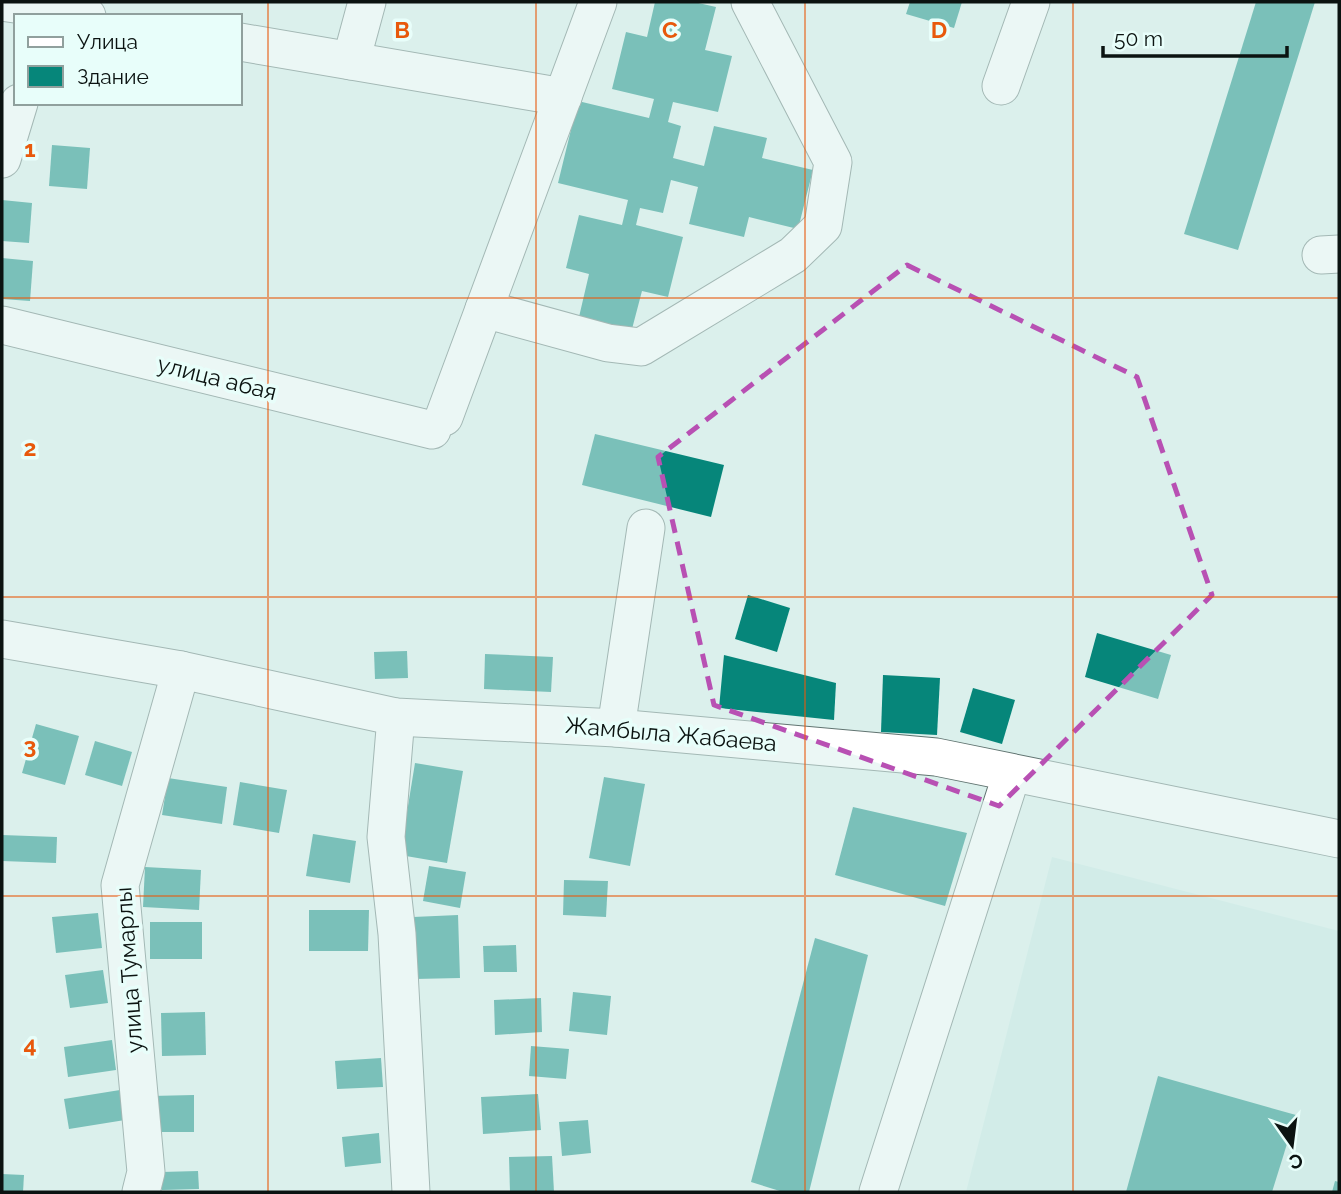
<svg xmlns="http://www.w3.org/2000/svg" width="1341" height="1194" font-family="Raleway,sans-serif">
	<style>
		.built { fill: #c8e7e2 }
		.building { fill: #06867a }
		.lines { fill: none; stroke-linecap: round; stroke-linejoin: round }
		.minor-casing { stroke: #617471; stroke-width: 39 }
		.minor { stroke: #fff; stroke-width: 37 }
		.marked { fill: none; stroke: #b850b3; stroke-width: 5; stroke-dasharray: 14 9; stroke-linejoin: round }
		.grid { fill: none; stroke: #e8590c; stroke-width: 2; stroke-opacity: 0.55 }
		.labels { text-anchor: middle; stroke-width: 7; stroke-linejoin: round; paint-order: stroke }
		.street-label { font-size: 23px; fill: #0b1311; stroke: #e8fefa }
		.grid-label { font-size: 23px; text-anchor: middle; font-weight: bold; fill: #e8590c; stroke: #e8fefa; stroke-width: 7; stroke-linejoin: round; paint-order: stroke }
	</style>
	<rect width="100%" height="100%" fill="#dbf0ec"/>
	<!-- built -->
	<polygon class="built" points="1052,857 1339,931 1339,1192 966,1192"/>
	<!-- building -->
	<g class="building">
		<polygon points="655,2 694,2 716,7 705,50 732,56 718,112 673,102 668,122 681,126 673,158 704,166 714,126 767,138 762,158 813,170 798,229 749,217 744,237 689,224 698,187 671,180 663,213 640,208 636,225 683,237 668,297 642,291 632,329 579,317 589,274 566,268 579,215 622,225 628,200 558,183 578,101 649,118 654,99 612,89 626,32 647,37"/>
		<polygon points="910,2 962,2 954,28 906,14"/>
		<polygon points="1256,2 1315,2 1238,250 1184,234"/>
		<polygon points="52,145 90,148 87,189 49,186"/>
		<polygon points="2,200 32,203 29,243 2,241"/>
		<polygon points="2,258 33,261 30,301 2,299"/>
		<polygon points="595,434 724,465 711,517 582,485"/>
		<polygon points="748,595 790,608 777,652 735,639"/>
		<polygon points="1097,633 1171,655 1158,699 1085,677"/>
		<polygon points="407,651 408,678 375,679 374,652"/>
		<polygon points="485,654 553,657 551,692 484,689"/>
		<polygon points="724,655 836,683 834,720 719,708"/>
		<polygon points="883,675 940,678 937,735 881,732"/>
		<polygon points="973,688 1015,700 1002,744 960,732"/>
		<polygon points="36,724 79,736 65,785 22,773"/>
		<polygon points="95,741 132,752 122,786 85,775"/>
		<polygon points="415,763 463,771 447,863 400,855"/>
		<polygon points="604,777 645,784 630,866 589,858"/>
		<polygon points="168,778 227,787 222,824 162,815"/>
		<polygon points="240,782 287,790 279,833 233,825"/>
		<polygon points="853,807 967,833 945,906 835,875"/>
		<polygon points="313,834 356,841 350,883 306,876"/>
		<polygon points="2,835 57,837 56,863 2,861"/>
		<polygon points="429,866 466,872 460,908 423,901"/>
		<polygon points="145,867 201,870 199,910 143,907"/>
		<polygon points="564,880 608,881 606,917 563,915"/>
		<polygon points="309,910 369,910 368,951 309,951"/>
		<polygon points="98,913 102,948 56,953 52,917"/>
		<polygon points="458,915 460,978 415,979 413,917"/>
		<rect x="150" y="922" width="52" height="37"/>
		<polygon points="815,938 868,955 809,1192 783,1192 751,1182"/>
		<polygon points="516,945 517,972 484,972 483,946"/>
		<polygon points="103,970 108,1003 70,1008 65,975"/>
		<polygon points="573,992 611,996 607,1035 569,1031"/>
		<polygon points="541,998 542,1032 495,1035 494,1000"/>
		<polygon points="205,1012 206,1055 162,1056 161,1013"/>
		<polygon points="112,1040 116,1070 68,1077 64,1047"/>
		<polygon points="531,1046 569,1049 566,1079 529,1076"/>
		<polygon points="381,1058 383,1087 337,1089 335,1061"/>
		<polygon points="1158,1076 1296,1115 1272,1192 1126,1192"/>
		<polygon points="120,1090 125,1120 69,1129 64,1099"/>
		<polygon points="538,1094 541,1130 483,1134 481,1097"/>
		<polygon points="194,1095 194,1132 151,1132 151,1096"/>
		<polygon points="588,1120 591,1153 562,1156 559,1122"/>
		<polygon points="379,1133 381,1163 345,1167 342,1137"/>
		<polygon points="552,1156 554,1192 510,1192 509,1157"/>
		<polygon points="198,1171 199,1189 162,1190 161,1172"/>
		<polygon points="2,1174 24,1175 23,1192 2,1192"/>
		<polygon points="1335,1181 1339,1182 1339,1192 1332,1192"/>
	</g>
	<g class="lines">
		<defs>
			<g id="minor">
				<polyline points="2,2 49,9"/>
				<polyline points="47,16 49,9 87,16"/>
				<polyline points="240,42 563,97"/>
				<polyline points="351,61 367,2"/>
				<polyline points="1001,86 1031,2"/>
				<polyline points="2,159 19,103"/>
				<polyline points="1321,255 1339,254"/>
				<polyline points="484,309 608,343 641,347 793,255 823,226 833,162 750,2"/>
				<polyline points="2,325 432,430"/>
				<polyline points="444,417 598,2"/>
				<polyline points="2,639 181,670 396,717 616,728 936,757 1339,839"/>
				<polyline points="396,717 386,837 397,934 411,1192"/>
				<polyline points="616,728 646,528"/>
				<polyline points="141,1192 146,1172 120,885 181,670"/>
				<polyline points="878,1192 1012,773"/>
			</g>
		</defs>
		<!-- minor casing -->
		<use href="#minor" class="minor-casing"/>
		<!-- minor -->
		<use href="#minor" class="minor"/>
	</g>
	<!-- marked area -->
	<path d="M0 0H1341V1194H0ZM 907,265 L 1137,377 L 1212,595 L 999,806 L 714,705 L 658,457 Z" fill="#dbf0ec" fill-opacity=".55" fill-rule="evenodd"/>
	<path class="marked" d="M 907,265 L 1137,377 L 1212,595 L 999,806 L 714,705 L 658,457 Z"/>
	<!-- grid -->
	<path class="grid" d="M 268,2 L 268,1192M 536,2 L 536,1192M 805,2 L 805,1192M 1073,2 L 1073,1192M 2,298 L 1339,298M 2,597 L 1339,597M 2,896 L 1339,896"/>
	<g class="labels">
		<!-- street labels -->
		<g class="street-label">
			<text transform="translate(217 378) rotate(14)" y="8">улица абая</text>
			<text transform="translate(671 734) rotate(5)" y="8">Жамбыла Жабаева</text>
			<text transform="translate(129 970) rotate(-94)" y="8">улица Тумарлы</text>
		</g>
	</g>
	<g class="grid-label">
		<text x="402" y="38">B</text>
		<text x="670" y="38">C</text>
		<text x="939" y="38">D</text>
		<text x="30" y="157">1</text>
		<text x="30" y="456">2</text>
		<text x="30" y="754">3</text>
		<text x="30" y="1053">4</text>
	</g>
	<!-- border -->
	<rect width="1341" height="1194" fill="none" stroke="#0b1311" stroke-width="7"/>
	<!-- legend -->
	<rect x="14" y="14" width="228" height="91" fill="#e8fefa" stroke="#90a09d" stroke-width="2"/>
	<rect x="28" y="37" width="35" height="10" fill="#ffffff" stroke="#90a09d" stroke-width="2"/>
	<text x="77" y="49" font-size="21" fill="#0b1311">Улица</text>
	<rect x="28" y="66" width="35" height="21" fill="#06867a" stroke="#90a09d" stroke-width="2"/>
	<text x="77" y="84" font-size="21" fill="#0b1311">Здание</text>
	<!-- north arrow -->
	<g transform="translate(1292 1145) rotate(166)" stroke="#e8fefa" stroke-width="5" paint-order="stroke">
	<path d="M0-5L12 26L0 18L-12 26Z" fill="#0b1311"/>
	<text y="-10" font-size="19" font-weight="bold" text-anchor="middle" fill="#0b1311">С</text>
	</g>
	<!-- scale -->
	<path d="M1103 46v10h184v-10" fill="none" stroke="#0b1311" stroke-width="3.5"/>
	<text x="1114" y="46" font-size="21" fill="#0b1311" stroke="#e8fefa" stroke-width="5" paint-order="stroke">50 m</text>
</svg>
